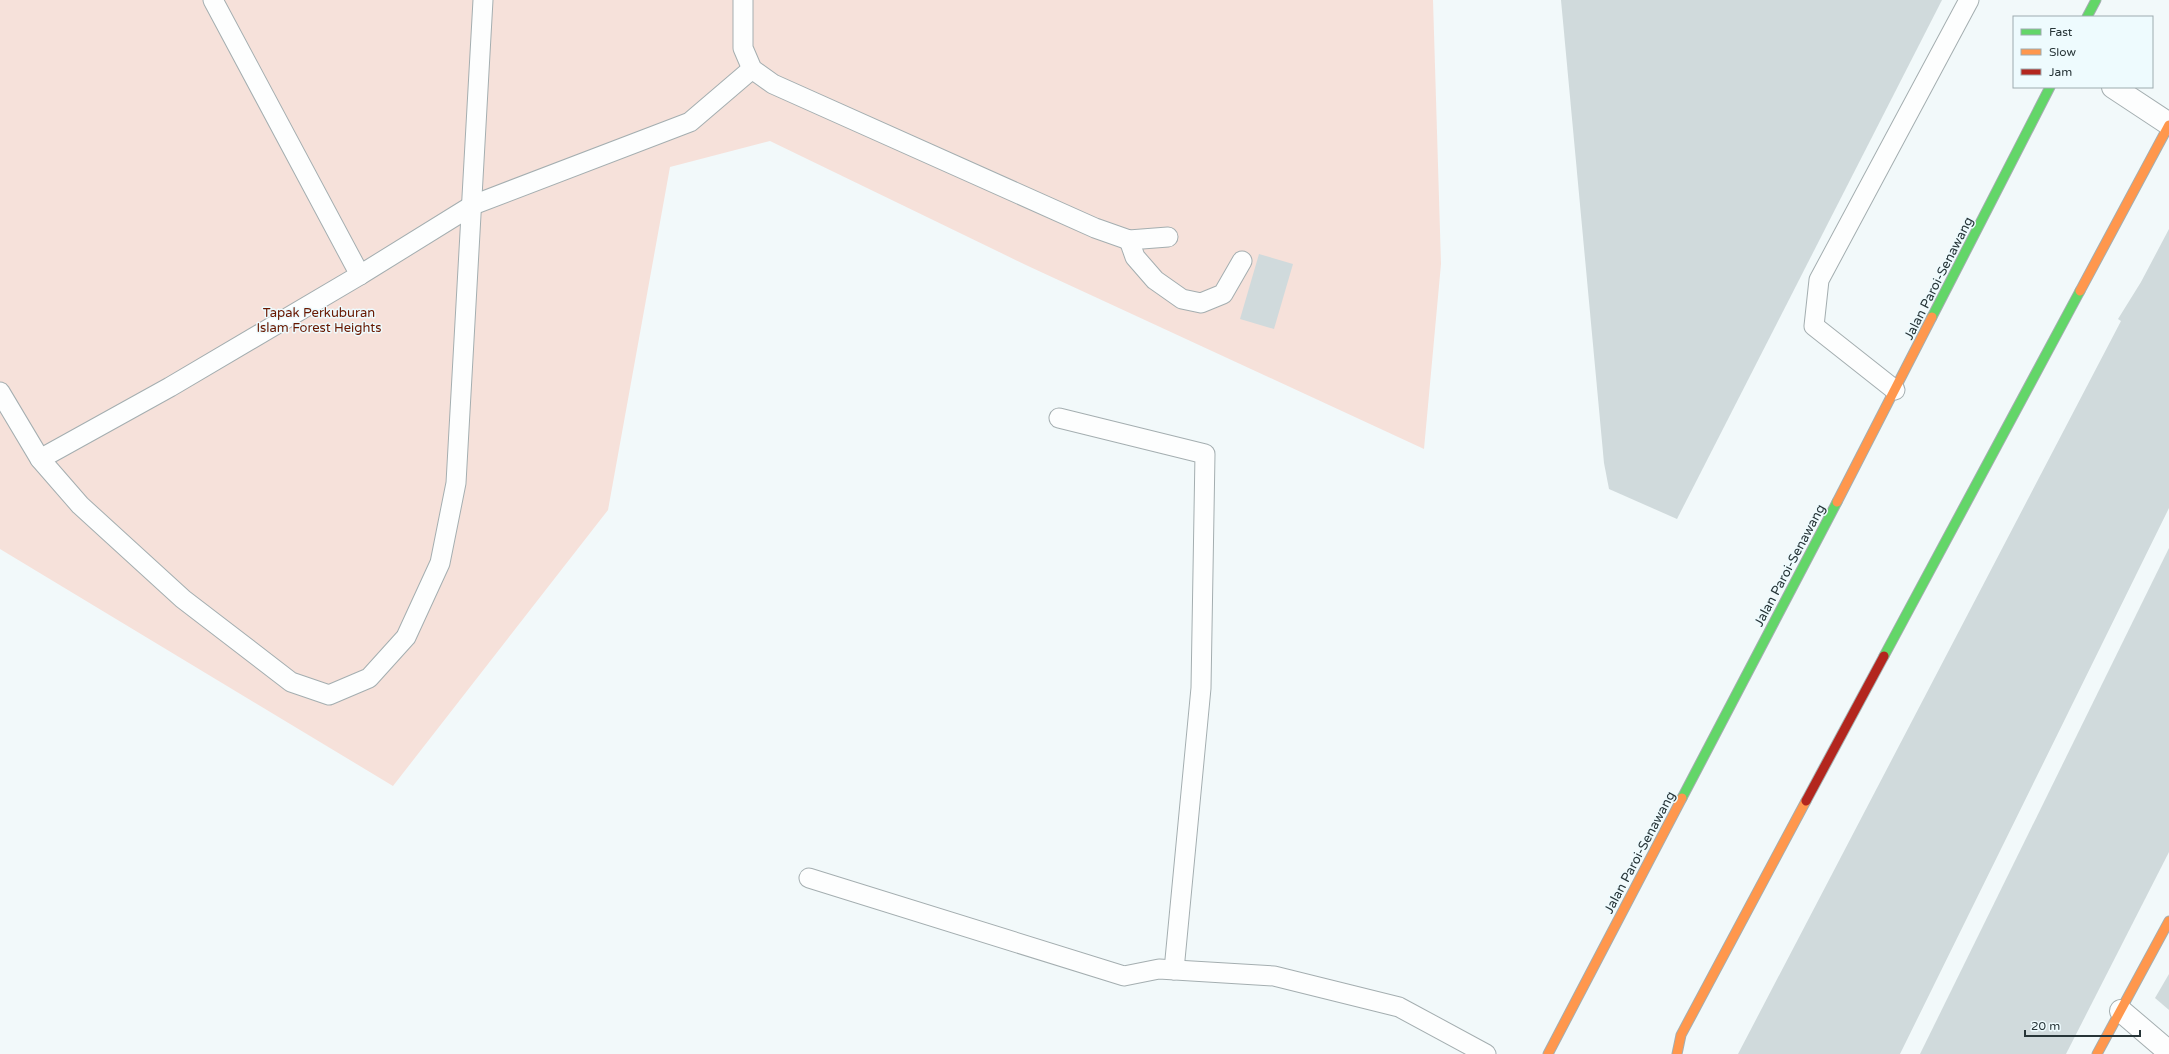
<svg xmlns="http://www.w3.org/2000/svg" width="2169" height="1054" font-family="'Varela Round',sans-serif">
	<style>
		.green { fill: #f6e1da }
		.building { fill: #d0dadc }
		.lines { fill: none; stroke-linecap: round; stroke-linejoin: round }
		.lane-casing { stroke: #a4aeb0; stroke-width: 21 }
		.street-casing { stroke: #a4aeb0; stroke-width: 24 }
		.fast-casing { stroke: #a4aeb0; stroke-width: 11 }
		.slow-casing { stroke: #a4aeb0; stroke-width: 11 }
		.jam-casing { stroke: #a4aeb0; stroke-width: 11 }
		.lane { stroke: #fdfefe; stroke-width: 19 }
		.street { stroke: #fdfefe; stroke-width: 22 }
		.fast { stroke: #63d668; stroke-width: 9 }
		.slow { stroke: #ff974d; stroke-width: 9 }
		.jam { stroke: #b3261e; stroke-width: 9 }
		.labels { text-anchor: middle; stroke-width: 3; stroke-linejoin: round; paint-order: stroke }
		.street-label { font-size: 13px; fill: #273538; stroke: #eefbfe }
		.park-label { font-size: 13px; fill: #681800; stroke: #eefbfe }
	</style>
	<rect width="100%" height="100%" fill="#f2f9fa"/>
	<!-- green -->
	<polygon class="green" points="0,0 1433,0 1441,264 1424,449 1028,266 770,141 670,167 608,510 393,786 0,549"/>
	<!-- building -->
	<g class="building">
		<polygon points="1561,0 1942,0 1677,519 1609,489 1604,463"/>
		<polygon points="2169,229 2169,508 1900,1054 1738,1054 2121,321 2118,319 2141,282"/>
		<polygon points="1259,254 1293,264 1274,329 1240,319"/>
		<polygon points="2169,548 2169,852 2066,1054 1920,1054"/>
		<polygon points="2169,974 2169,1010 2155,998"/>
	</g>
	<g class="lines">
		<defs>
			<g id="lane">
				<polyline points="213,0 360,275 473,205 690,122 752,69"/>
				<polyline points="743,0 743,48 752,69 773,84 1095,228 1129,240 1168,237"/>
				<polyline points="1129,240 1135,257 1155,280 1182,299 1201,303 1223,294 1242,261"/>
				<polyline points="1895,390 1814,326 1819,280 1969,0"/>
				<polyline points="0,392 40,459 80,505 183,599 291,682 329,695 369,678 406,637 440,563 456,483 483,0"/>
				<polyline points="1059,418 1205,454 1201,688 1174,970"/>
				<polyline points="40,459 170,387 360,275"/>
				<polyline points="809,878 1124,976 1159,969 1274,976 1399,1007 1486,1054"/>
			</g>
			<g id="street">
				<polyline points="2113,87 2169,124"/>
				<polyline points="2121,1011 2169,1052"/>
			</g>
			<g id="fast">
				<polyline points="2087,17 2096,0"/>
				<polyline points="1932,317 2050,87"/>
				<polyline points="1884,656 2080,291"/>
				<polyline points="1682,798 1837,502"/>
			</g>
			<g id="slow">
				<polyline points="2080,291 2169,125"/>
				<polyline points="1837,502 1932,317"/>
				<polyline points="1548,1054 1682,798"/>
				<polyline points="1677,1054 1681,1035 1806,801"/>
				<polyline points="2097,1054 2169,921"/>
			</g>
			<polyline id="jam" points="1806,801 1884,656"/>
		</defs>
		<!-- lane casing -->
		<use href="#lane" class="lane-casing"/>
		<!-- street casing -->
		<use href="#street" class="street-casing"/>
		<!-- fast casing -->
		<use href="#fast" class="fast-casing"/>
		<!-- slow casing -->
		<use href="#slow" class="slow-casing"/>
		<!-- jam casing -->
		<use href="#jam" class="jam-casing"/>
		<!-- lane -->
		<use href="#lane" class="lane"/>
		<!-- street -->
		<use href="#street" class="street"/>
		<!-- fast -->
		<use href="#fast" class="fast"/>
		<!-- slow -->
		<use href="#slow" class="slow"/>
		<!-- jam -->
		<use href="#jam" class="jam"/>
	</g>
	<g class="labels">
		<!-- street labels -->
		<g class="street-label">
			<text transform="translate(1938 278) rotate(-63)" y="5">Jalan Paroi-Senawang</text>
			<text transform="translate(1789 565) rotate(-62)" y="5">Jalan Paroi-Senawang</text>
			<text transform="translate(1639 852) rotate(-62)" y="5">Jalan Paroi-Senawang</text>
		</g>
		<!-- park labels -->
		<g class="park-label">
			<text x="319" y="317">Tapak Perkuburan<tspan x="319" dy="15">Islam Forest Heights</tspan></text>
		</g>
	</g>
	<!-- legend -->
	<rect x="2013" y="16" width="140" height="72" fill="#eefbfe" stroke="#9eacaf"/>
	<rect x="2021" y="29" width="20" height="6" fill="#63d668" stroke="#9eacaf"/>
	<text x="2049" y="36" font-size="12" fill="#273538">Fast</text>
	<rect x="2021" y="49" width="20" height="6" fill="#ff974d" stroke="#9eacaf"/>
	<text x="2049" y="56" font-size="12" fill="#273538">Slow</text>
	<rect x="2021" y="69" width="20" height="6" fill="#b3261e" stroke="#9eacaf"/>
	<text x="2049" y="76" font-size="12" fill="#273538">Jam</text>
	<!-- scale -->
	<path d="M2025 1030v6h115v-6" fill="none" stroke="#273538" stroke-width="2"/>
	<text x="2031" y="1030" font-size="12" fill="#273538" stroke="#eefbfe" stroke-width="3" paint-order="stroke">20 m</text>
</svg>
